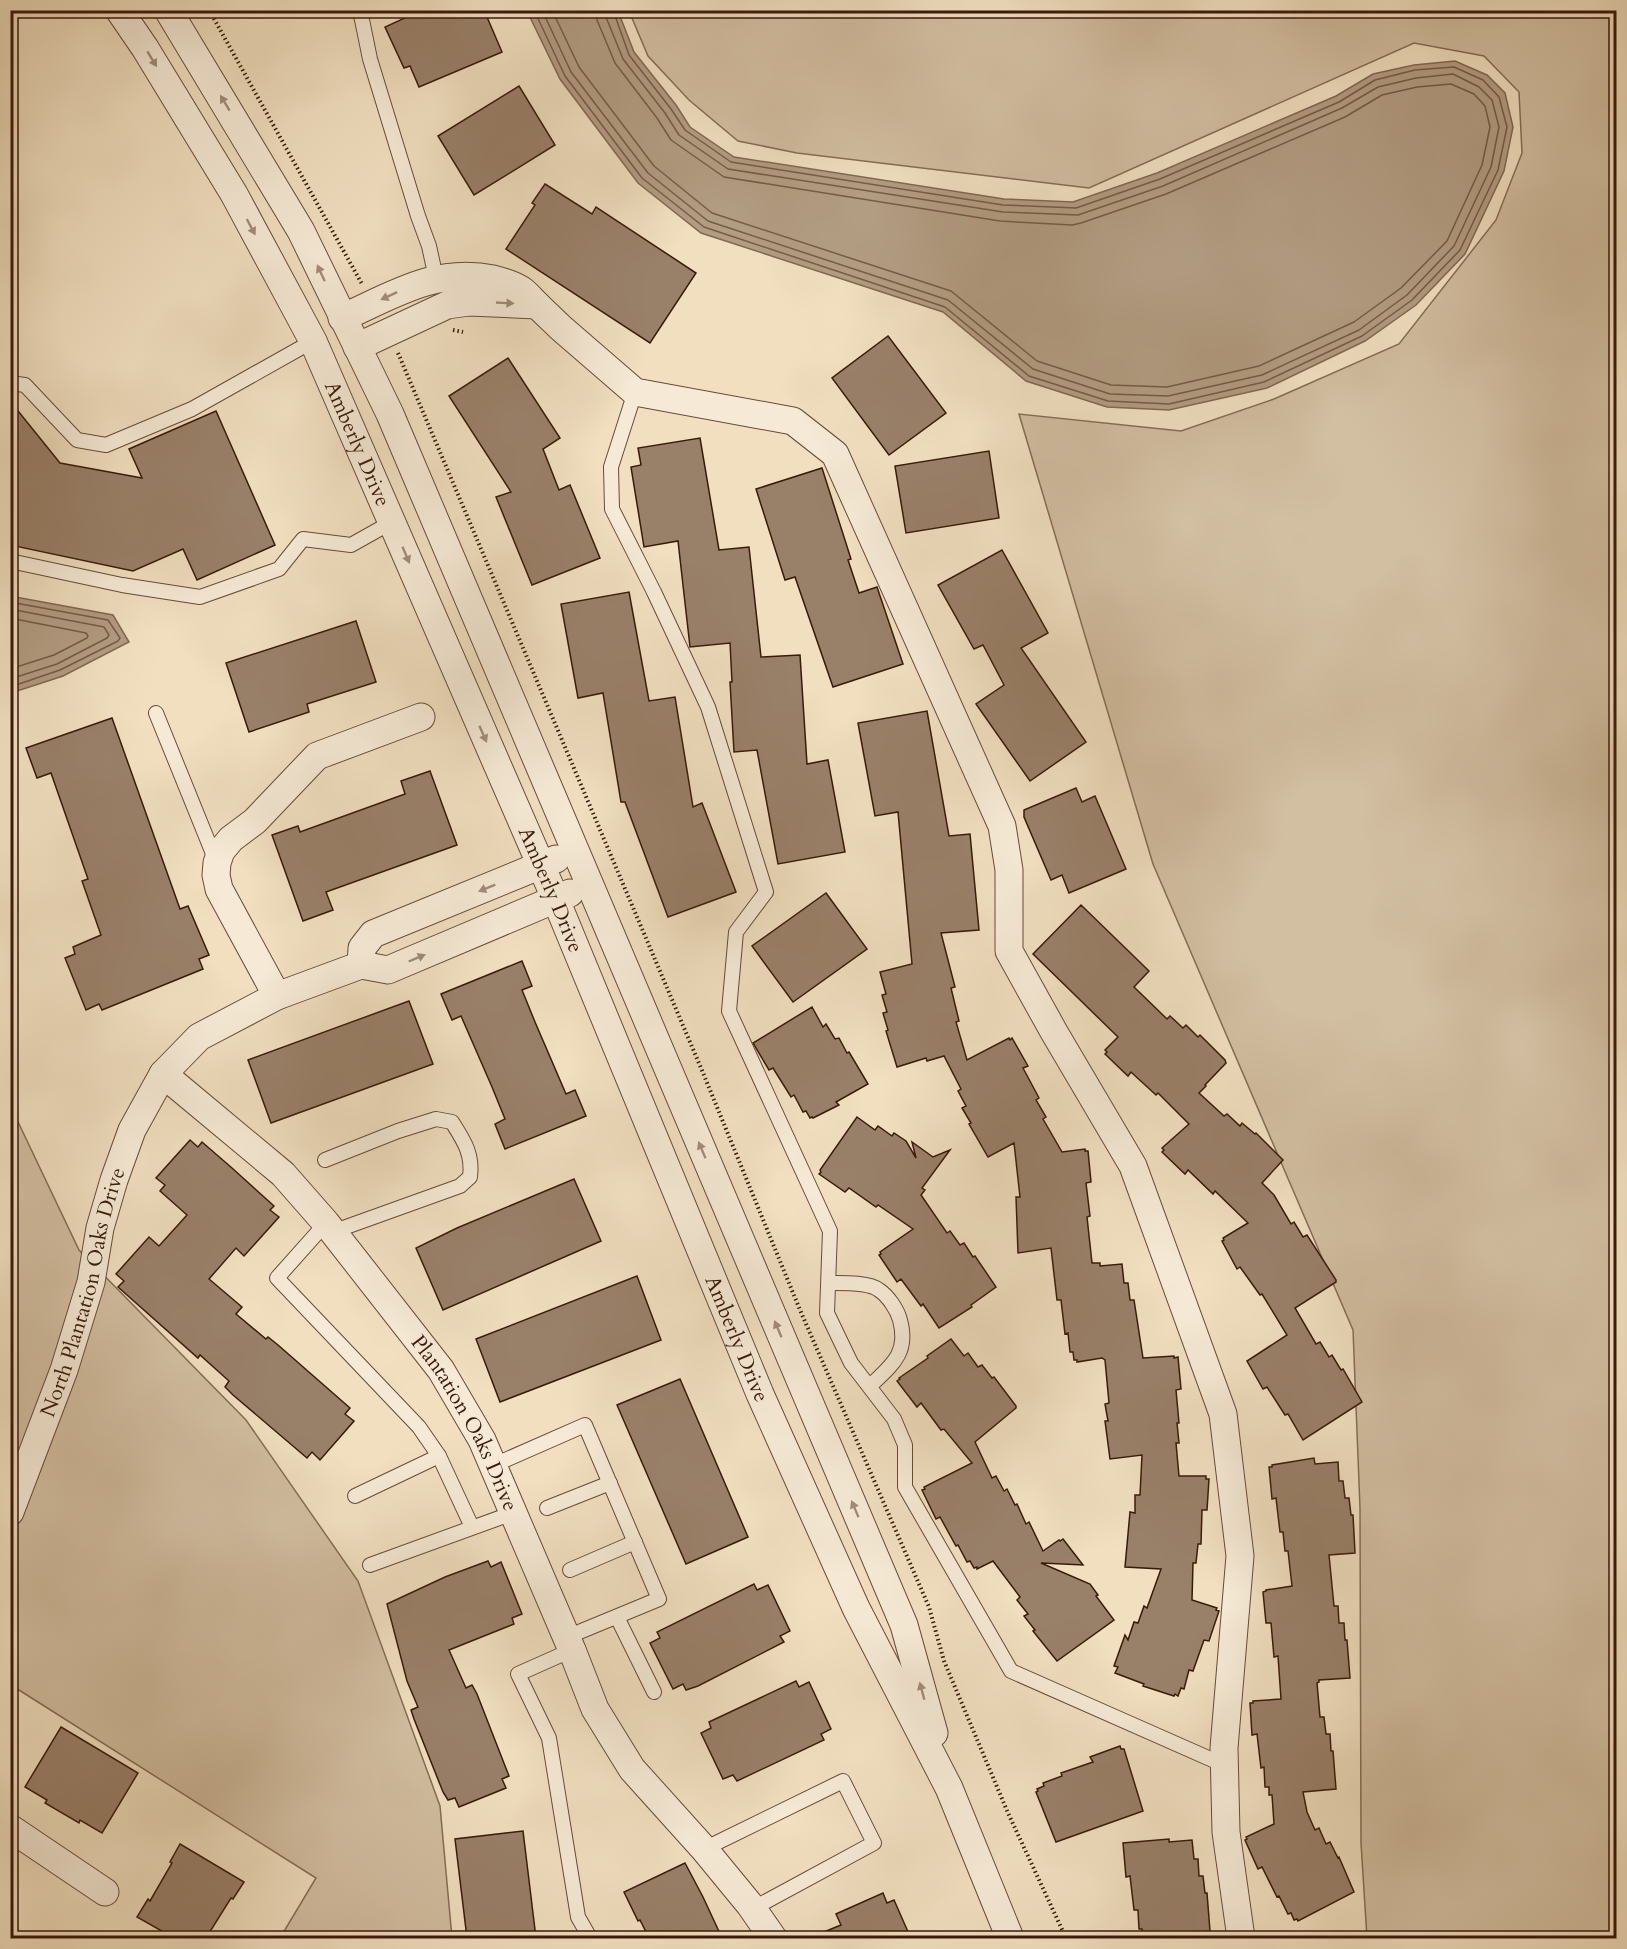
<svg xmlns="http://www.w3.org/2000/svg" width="1627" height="1949" font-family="Cardo,serif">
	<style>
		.green { fill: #d2bea1; stroke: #866c56; stroke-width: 1.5 }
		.water { fill: #b29c82; stroke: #826852; stroke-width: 1.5 }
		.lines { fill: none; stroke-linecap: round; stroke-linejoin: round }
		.shore { stroke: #765b46; stroke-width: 1.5 }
		.building { fill: #998069; stroke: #391a0a; stroke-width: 1.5 }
		.lane-casing { stroke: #674b38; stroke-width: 16 }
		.street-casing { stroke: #674b38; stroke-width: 29 }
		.path { stroke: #391a0a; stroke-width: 4; stroke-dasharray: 1.5 3; stroke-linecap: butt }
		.lane { stroke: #f6ead6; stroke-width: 14 }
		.street { stroke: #f6ead6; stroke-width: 27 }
		.oneway { fill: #a18c7a }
		.labels { text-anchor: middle; stroke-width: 4.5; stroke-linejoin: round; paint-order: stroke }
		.street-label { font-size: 21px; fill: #391a0a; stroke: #f6ead6 }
	</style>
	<rect width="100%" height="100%" fill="#f1dfc0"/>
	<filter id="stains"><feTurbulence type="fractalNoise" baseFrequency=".00333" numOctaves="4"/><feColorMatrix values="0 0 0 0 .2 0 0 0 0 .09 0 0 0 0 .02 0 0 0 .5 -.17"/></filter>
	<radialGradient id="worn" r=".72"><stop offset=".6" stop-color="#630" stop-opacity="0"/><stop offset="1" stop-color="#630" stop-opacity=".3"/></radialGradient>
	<!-- green -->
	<g class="green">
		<polygon points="629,11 1616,11 1616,1938 1367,1938 1361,1843 1360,1508 1353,1330 1153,864 1019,414 1181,431 1274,399 1399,344 1496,220 1522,153 1519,92 1484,56 1414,43 1089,188 797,153 738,141 689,100 648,56"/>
		<polygon points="10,1105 79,1250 246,1420 358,1581 440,1806 452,1938 280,1938 316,1878 11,1685"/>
	</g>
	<!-- water -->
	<g class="water">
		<polygon points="527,11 618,11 634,52 676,105 690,127 734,157 1004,199 1073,202 1157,173 1336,96 1373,74 1414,65 1455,61 1487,75 1505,93 1513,127 1504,171 1465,254 1416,305 1365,341 1267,388 1169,410 1107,407 1026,381 943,312 701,233 638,183 560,79"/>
		<polygon points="10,596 113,615 129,642 63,676 11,693"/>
	</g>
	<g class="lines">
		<!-- shore -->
		<g class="shore">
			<polyline points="534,10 565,76 642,178 704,227 945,307 1029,376 1108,401 1169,404 1264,382 1362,336 1412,300 1460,250 1498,170 1507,127 1499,97 1483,80 1454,67 1415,70 1375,80 1339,102 1160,179 1076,208 1003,205 731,162 685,130 671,109 629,55 613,10"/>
			<polyline points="542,10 571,72 648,173 708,221 948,300 1033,369 1110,394 1168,396 1262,375 1359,330 1407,295 1454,246 1491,167 1499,127 1492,100 1479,87 1453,74 1416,78 1378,87 1342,108 1163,186 1078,215 1003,212 728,169 679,135 665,113 623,59 606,17 605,10"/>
			<polyline points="552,10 579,67 654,166 712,213 951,291 1037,361 1111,385 1167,387 1259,366 1354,322 1401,288 1447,241 1482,165 1490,127 1485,106 1474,94 1451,84 1417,87 1382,95 1345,117 1166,194 1081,223 1072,225 1000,221 724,177 671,140 657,118 615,63 597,20 596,10"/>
			<polyline points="10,602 108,620 120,638 118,641 60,670 10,687"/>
			<polyline points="10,609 104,627 109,635 107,638 57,664 10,679"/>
			<polyline points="10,618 86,633 88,636 87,638 54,655 10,669"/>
		</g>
	</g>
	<!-- building -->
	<g class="building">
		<polygon points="422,10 484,10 502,52 419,87 410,66 404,68 385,27"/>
		<polygon points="519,86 555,145 474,195 438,136"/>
		<polygon points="545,184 592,214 596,207 696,273 650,343 506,249 535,205 532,203"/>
		<polygon points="888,336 946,413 889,455 832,378"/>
		<polygon points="508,358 560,438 543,449 559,490 570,485 600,558 532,585 496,497 511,492 449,396"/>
		<polygon points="10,401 60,463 142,478 129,449 216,411 275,545 197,580 183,549 133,571 10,545"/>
		<polygon points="700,438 719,550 749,547 761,657 800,655 807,764 828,760 845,852 778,864 757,750 734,752 730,682 732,682 730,643 690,647 678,541 644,547 631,467 641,465 638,448"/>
		<polygon points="989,451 999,518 906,533 895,466"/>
		<polygon points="822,468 851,559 848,560 859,593 877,587 903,664 833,687 795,577 785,580 756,489"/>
		<polygon points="1002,550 1048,633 1021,648 1086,742 1030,781 976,704 1004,685 983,645 974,649 938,585"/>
		<polygon points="629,592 649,701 675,697 693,807 702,803 736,892 668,917 625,802 621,802 603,693 578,698 561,604"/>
		<polygon points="356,621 376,682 307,704 309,712 249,732 226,663"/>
		<polygon points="927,711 949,836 970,834 979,930 941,933 955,987 951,988 959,1021 956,1022 967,1060 1009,1038 1010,1040 1012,1038 1028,1066 1023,1068 1039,1098 1036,1100 1046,1117 1043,1119 1062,1152 1085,1149 1085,1151 1088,1151 1091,1182 1086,1183 1090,1216 1087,1217 1092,1263 1100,1263 1100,1266 1122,1264 1124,1283 1128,1283 1130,1300 1134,1300 1143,1358 1174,1356 1174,1358 1178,1357 1181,1389 1176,1390 1179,1423 1177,1423 1179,1443 1176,1443 1179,1476 1206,1476 1206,1479 1209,1479 1207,1510 1202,1510 1201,1544 1198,1544 1196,1563 1193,1563 1192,1600 1217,1608 1216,1610 1219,1611 1209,1641 1204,1640 1193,1671 1189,1670 1184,1689 1181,1688 1178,1696 1175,1694 1174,1696 1143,1686 1144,1684 1115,1673 1118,1667 1114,1666 1125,1635 1128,1640 1134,1622 1138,1623 1144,1606 1147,1608 1161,1569 1125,1567 1130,1512 1135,1513 1135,1495 1140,1495 1142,1455 1110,1459 1105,1421 1108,1421 1105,1404 1109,1403 1105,1360 1102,1358 1077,1362 1077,1360 1074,1360 1073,1352 1070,1352 1068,1333 1065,1334 1061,1300 1057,1300 1051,1248 1018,1253 1016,1197 1020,1197 1014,1143 988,1157 969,1124 971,1123 962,1108 966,1106 958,1091 961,1089 944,1056 927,1061 926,1058 897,1067 886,1031 888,1030 883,1013 887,1012 882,995 886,994 880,972 912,964 898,812 875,816 858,723"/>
		<polygon points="112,718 180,909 188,906 209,955 199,959 203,969 102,1010 99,1004 86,1010 65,958 75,954 73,947 101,935 82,881 88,879 51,773 37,778 26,748"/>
		<polygon points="430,771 457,845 326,892 333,910 303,921 272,835 298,826 300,832 405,794 401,781"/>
		<polygon points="1076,788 1082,802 1095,796 1126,869 1069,893 1062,875 1051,880 1024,817 1024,810"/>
		<polygon points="826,893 867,949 793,1002 752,946"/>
		<polygon points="1081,905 1149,971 1134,987 1167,1019 1170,1016 1183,1028 1186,1025 1198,1037 1200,1035 1225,1060 1226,1063 1205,1085 1206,1086 1199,1093 1224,1116 1227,1114 1240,1126 1242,1123 1255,1134 1256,1133 1283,1160 1262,1183 1274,1195 1291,1224 1294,1222 1303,1237 1307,1235 1336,1280 1336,1282 1295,1308 1316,1344 1320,1342 1329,1357 1332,1355 1341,1370 1343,1369 1362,1402 1303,1440 1288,1414 1285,1415 1267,1387 1263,1389 1247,1361 1287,1335 1262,1294 1260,1295 1240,1267 1237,1269 1222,1241 1224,1240 1223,1238 1248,1223 1215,1191 1213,1194 1188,1170 1185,1174 1162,1152 1164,1150 1162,1148 1189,1124 1158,1093 1156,1095 1131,1072 1128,1076 1105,1054 1107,1052 1105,1050 1118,1037 1033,954"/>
		<polygon points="522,961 532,986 522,990 535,1022 566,1094 575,1090 586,1116 505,1149 495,1124 505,1119 492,1087 461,1016 452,1020 441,994"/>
		<polygon points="409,1001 433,1064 271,1123 248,1060"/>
		<polygon points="812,1007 823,1027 826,1024 835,1039 839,1038 847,1053 849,1052 868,1084 836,1102 839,1105 813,1118 812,1117 810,1118 806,1111 803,1112 794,1095 791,1097 773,1068 769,1070 753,1043"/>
		<polygon points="857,1117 875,1130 878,1126 892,1136 894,1133 906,1141 916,1158 912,1142 933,1157 950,1150 922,1188 925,1190 921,1195 947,1233 950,1231 960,1245 964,1243 973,1257 975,1256 996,1287 971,1305 972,1307 939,1328 923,1304 921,1306 901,1279 897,1282 879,1255 881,1254 880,1252 913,1229 878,1205 876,1207 849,1188 845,1192 819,1174 821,1172 820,1170"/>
		<polygon points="190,1140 198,1147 202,1142 232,1168 274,1206 270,1210 279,1217 244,1256 236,1248 209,1279 242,1307 236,1314 266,1339 268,1337 278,1345 350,1408 345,1414 354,1421 320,1460 312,1452 307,1458 233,1395 225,1387 229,1381 200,1355 198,1358 118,1287 124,1281 116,1274 149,1237 159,1246 187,1215 160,1191 165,1185 156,1178"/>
		<polygon points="574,1179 601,1241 443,1310 416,1248 457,1228"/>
		<polygon points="637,1276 661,1340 500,1402 476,1339"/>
		<polygon points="951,1339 964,1356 968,1353 978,1367 982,1365 992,1378 994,1377 1016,1406 1016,1408 975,1442 992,1478 996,1476 1004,1491 1007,1489 1015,1505 1017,1504 1026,1524 1029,1522 1043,1551 1059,1540 1060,1541 1063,1539 1083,1565 1041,1563 1090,1584 1098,1595 1096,1596 1114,1620 1057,1661 1033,1631 1035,1630 1024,1616 1028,1614 1017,1600 1020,1597 993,1561 977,1569 977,1567 974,1568 970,1561 967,1562 958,1545 956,1546 940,1517 936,1519 922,1490 925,1489 924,1487 972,1463 944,1429 941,1430 921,1403 917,1407 897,1381 900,1379 899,1378 928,1358 927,1356"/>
		<polygon points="680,1379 748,1537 686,1564 617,1405"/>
		<polygon points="1314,1458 1315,1464 1338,1462 1339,1481 1343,1481 1345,1498 1349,1498 1351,1515 1353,1515 1355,1553 1329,1555 1334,1606 1338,1606 1339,1623 1344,1623 1345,1640 1347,1640 1350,1678 1319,1680 1319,1682 1317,1683 1320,1717 1324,1717 1326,1734 1330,1734 1331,1751 1333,1751 1336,1789 1303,1792 1307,1812 1315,1830 1319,1828 1326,1844 1330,1842 1338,1858 1339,1857 1354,1892 1298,1921 1297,1919 1294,1920 1291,1913 1288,1914 1279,1896 1277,1897 1262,1867 1258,1869 1245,1840 1247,1839 1246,1837 1274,1824 1272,1795 1269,1795 1269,1787 1265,1787 1264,1767 1261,1768 1257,1734 1252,1735 1250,1703 1253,1703 1253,1701 1281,1699 1278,1656 1274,1657 1271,1623 1266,1623 1263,1592 1266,1591 1266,1590 1292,1586 1288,1551 1285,1551 1283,1532 1280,1532 1276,1498 1272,1499 1269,1467 1272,1467 1272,1465"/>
		<polygon points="488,1561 491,1567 501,1562 522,1614 512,1618 514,1624 449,1650 466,1688 472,1685 477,1694 509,1776 502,1779 506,1788 459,1807 455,1798 448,1800 443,1792 414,1719 411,1710 418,1707 407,1681 387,1604 445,1577"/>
		<polygon points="754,1584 757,1590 768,1585 790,1631 780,1636 784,1642 698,1686 686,1690 683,1684 673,1689 650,1643 660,1638 657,1632"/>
		<polygon points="796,1681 799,1687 809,1682 831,1729 821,1734 824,1740 737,1781 733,1775 723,1779 701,1733 711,1728 709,1722"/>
		<polygon points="61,1727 138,1773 102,1833 80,1820 79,1823 45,1803 47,1800 25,1787"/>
		<polygon points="1120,1746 1121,1749 1124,1749 1143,1811 1056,1842 1036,1792 1038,1791 1037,1789 1044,1786 1043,1783 1062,1776 1061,1773 1093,1762 1090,1757"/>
		<polygon points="523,1831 536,1938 467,1938 455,1839"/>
		<polygon points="1169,1839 1169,1842 1192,1840 1194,1859 1198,1859 1199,1876 1203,1876 1205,1893 1207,1893 1210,1931 1146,1938 1146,1937 1143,1937 1142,1929 1139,1929 1138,1910 1134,1910 1130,1876 1126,1877 1123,1843"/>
		<polygon points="180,1844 244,1882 233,1899 231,1898 206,1938 174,1938 137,1917 148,1899 150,1901 172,1863 170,1862"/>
		<polygon points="685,1863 703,1897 722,1938 649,1938 640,1920 638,1921 624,1892"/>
		<polygon points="883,1893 887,1903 894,1900 909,1934 900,1938 809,1938 841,1925 836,1914"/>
	</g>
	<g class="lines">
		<defs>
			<g id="lane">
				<polyline points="360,10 370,59 418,216 429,246 436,278"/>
				<polyline points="10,383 25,385 77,440 106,445 192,409 313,341"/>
				<polyline points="635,392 611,467 612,509 654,592 708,707 766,892 736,932 729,1011 830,1231 827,1313 851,1363 894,1419 905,1445 905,1487 1011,1671 1224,1765"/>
				<polyline points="10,561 122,585 200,597 279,569 303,539 351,545 392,522"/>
				<polyline points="156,713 216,861"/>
				<path d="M 325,1160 L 398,1131 L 436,1119 L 452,1122 C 464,1141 473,1154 470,1177 L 460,1186 L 332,1232"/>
				<polyline points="326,1223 277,1278 419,1427 439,1456 472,1527"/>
				<path d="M 829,1283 C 842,1283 869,1282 879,1290 C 888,1296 897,1309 900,1320 C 909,1353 892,1365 870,1386"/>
				<polyline points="494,1465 585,1425 659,1599 567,1637"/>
				<polyline points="355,1496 439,1456"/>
				<polyline points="547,1508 610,1483"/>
				<polyline points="370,1565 513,1513"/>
				<polyline points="570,1570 635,1542"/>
				<polyline points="617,1617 654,1692"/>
				<polyline points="572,1650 518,1674 549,1738 578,1917 590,1938"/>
				<polyline points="704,1849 843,1781 874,1843 752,1909"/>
			</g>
			<g id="street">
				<path id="s1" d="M 119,10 L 145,48 L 234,194 L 313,341 L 556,900 L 760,1394 L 856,1608 L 949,1788 L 1010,1938"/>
				<polyline points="168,10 301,231 390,414 904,1625 934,1733"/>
				<polyline points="537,305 561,328 635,392 793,421 835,454 1002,826 1009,870 1009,951 1054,1032 1133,1166 1223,1414 1240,1556 1224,1748 1226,1832 1241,1938"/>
				<path d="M 342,318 C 393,295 436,267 493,279 C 504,282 515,285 523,291 C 528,295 532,300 537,305 L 469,302 L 447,305 L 357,347"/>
				<polyline points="361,965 362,948 373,934 556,859"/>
				<polyline points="277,996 219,889 216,875 217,863 221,851 231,839 255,821 317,756 421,717"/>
				<path id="s2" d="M 163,1074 L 283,1174 L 326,1223 L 441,1370 L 482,1440 L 572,1650 L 595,1709 L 632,1769 L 704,1849 L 750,1905 L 773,1938"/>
				<path id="s3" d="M 10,1512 L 64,1370 L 91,1282 L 100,1228 L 114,1180 L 132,1130 L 163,1074 L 199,1037 L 277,996 L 361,965 L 388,970 L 570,893"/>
				<polyline points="10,1828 105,1892"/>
			</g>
		</defs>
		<!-- lane casing -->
		<use href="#lane" class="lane-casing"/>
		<!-- street casing -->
		<use href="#street" class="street-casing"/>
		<!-- path -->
		<g class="path">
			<polyline points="211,10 213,17 362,284"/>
			<polyline points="453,330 463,332"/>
			<polyline points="398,353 701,1068 800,1310 929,1607 944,1661 1008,1813 1066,1938"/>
		</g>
		<!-- lane -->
		<use href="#lane" class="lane"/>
		<!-- street -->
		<use href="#street" class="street"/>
	</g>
	<!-- one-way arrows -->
	<defs><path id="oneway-solid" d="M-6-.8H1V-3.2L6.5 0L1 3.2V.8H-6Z" transform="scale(1.5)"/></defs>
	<g class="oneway">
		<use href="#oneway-solid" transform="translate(152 59) rotate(59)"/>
		<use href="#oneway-solid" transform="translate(225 103) rotate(-121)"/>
		<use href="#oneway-solid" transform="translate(251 227) rotate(62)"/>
		<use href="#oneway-solid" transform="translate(321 273) rotate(-115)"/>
		<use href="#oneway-solid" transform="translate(389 296) rotate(155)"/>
		<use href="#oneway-solid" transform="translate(505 303) rotate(3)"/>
		<use href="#oneway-solid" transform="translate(406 555) rotate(67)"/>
		<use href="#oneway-solid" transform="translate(483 734) rotate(66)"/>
		<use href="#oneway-solid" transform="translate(487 888) rotate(158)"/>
		<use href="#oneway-solid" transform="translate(417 958) rotate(-23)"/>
		<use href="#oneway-solid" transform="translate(702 1150) rotate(-113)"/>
		<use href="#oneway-solid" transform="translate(778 1329) rotate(-113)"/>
		<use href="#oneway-solid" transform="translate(855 1509) rotate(-113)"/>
		<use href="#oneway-solid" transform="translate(922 1691) rotate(-105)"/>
	</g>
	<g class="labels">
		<!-- street labels -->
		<g class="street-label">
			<text dy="7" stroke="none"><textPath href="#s1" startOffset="496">Amberly Drive</textPath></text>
			<text dy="7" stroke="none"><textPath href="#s1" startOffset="982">Amberly Drive</textPath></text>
			<text dy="7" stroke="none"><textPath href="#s3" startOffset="232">North Plantation Oaks Drive</textPath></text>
			<text dy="7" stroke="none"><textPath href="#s1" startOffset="1468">Amberly Drive</textPath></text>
			<text dy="7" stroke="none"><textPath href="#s2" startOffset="466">Plantation Oaks Drive</textPath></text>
		</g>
	</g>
	<!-- margin -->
	<rect width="1627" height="1949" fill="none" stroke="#f1dfc0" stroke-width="36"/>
	<rect x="12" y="12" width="1603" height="1925" fill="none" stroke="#391a0a" stroke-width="3"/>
	<rect x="18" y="18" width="1591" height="1913" fill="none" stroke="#391a0a" stroke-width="1.5"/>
	<rect width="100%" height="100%" filter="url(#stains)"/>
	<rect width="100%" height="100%" fill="url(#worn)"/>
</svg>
